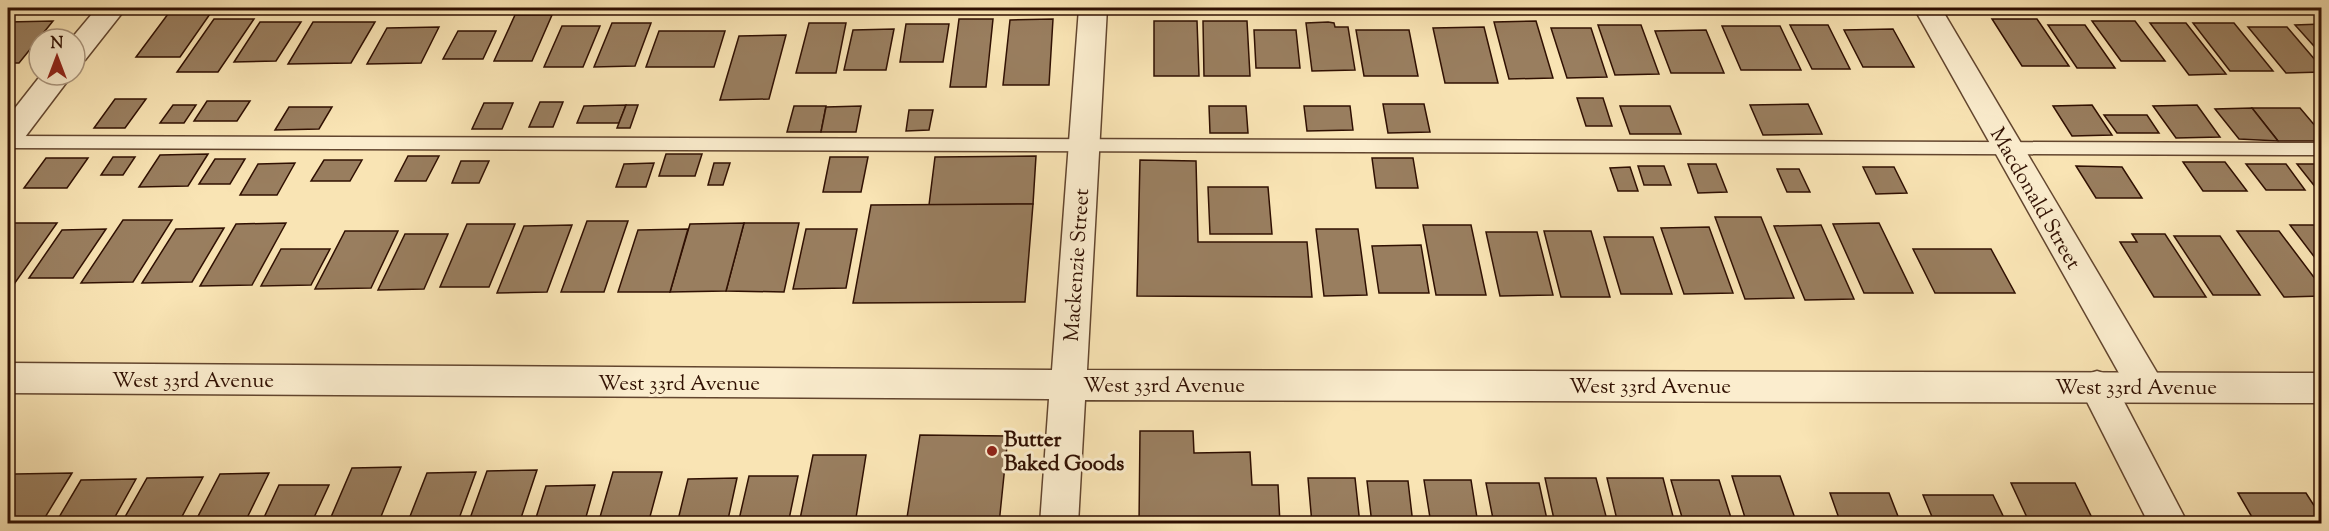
<svg xmlns="http://www.w3.org/2000/svg" width="2329" height="531" font-family="'Sorts Mill Goudy',serif">
	<style>
		.building { fill: #997e5f; stroke: #301002; stroke-width: 1.5 }
		.lines { fill: none; stroke-linecap: round; stroke-linejoin: round }
		.service-casing { stroke: #62452e; stroke-width: 3 }
		.minor-casing { stroke: #62452e; stroke-width: 3 }
		.tertiary-casing { stroke: #62452e; stroke-width: 3 }
		.service { fill: #fbedce; fill-rule: evenodd }
		.minor { fill: #fbedce; fill-rule: evenodd }
		.tertiary { fill: #fbedce; fill-rule: evenodd }
		.poi-dot { fill: #8f2418; stroke: #fbedce; stroke-width: 2 }
		.labels { text-anchor: middle; stroke-width: 6; stroke-linejoin: round; paint-order: stroke }
		.street-label { font-size: 21px; fill: #301002; stroke: #fbedce }
		.poi-label { font-size: 21px; font-weight: bold; fill: #301002; stroke: #fbedce; text-anchor: start }
	</style>
	<rect width="100%" height="100%" fill="#f9e4b4"/>
	<filter id="stains"><feTurbulence type="fractalNoise" baseFrequency=".00333" numOctaves="4"/><feColorMatrix values="0 0 0 0 .2 0 0 0 0 .09 0 0 0 0 .02 0 0 0 .5 -.17"/></filter>
	<radialGradient id="worn" r=".72"><stop offset=".6" stop-color="#630" stop-opacity="0"/><stop offset="1" stop-color="#630" stop-opacity=".3"/></radialGradient>
	<!-- building -->
	<g class="building">
		<polygon points="168,14 210,14 180,57 136,57"/>
		<polygon points="515,15 552,15 532,61 494,61"/>
		<polygon points="214,19 254,19 218,72 177,72"/>
		<polygon points="959,19 993,19 986,87 950,87"/>
		<polygon points="1053,19 1049,85 1003,85 1010,20"/>
		<polygon points="1992,19 2037,19 2069,66 2022,66"/>
		<polygon points="53,21 19,63 8,63 8,22"/>
		<polygon points="1154,21 1197,21 1199,76 1154,76"/>
		<polygon points="1203,21 1247,21 1250,76 1204,76"/>
		<polygon points="1536,21 1553,78 1509,79 1494,22"/>
		<polygon points="2092,21 2135,21 2165,61 2121,61"/>
		<polygon points="260,22 301,22 276,61 234,62"/>
		<polygon points="313,22 375,22 351,63 288,64"/>
		<polygon points="1328,22 1334,23 1335,27 1348,27 1355,70 1312,71 1306,23"/>
		<polygon points="612,23 651,23 635,66 594,67"/>
		<polygon points="809,23 846,23 836,73 796,73"/>
		<polygon points="2150,23 2186,23 2226,74 2189,75"/>
		<polygon points="2193,23 2234,23 2273,71 2230,71"/>
		<polygon points="906,24 949,24 943,62 900,62"/>
		<polygon points="2322,24 2322,55 2295,25"/>
		<polygon points="1598,25 1641,25 1659,74 1615,75"/>
		<polygon points="1790,25 1828,25 1850,69 1812,69"/>
		<polygon points="2048,25 2085,25 2115,68 2077,68"/>
		<polygon points="562,26 600,26 583,67 544,67"/>
		<polygon points="1722,26 1780,26 1801,70 1741,70"/>
		<polygon points="439,27 421,63 367,64 387,28"/>
		<polygon points="1484,27 1498,83 1445,83 1433,28"/>
		<polygon points="2248,27 2287,27 2322,68 2322,72 2286,73"/>
		<polygon points="1551,28 1591,28 1607,77 1567,78"/>
		<polygon points="894,29 886,70 844,70 853,30"/>
		<polygon points="1893,29 1914,67 1863,67 1844,30"/>
		<polygon points="1254,30 1296,30 1300,68 1256,68"/>
		<polygon points="1356,30 1409,30 1418,76 1364,76"/>
		<polygon points="1706,30 1724,73 1671,73 1655,31"/>
		<polygon points="458,31 496,31 483,59 443,59"/>
		<polygon points="659,31 725,31 714,67 646,67"/>
		<polygon points="786,35 769,99 720,100 739,36"/>
		<polygon points="1577,98 1603,98 1612,126 1586,126"/>
		<polygon points="115,99 146,99 125,128 94,128"/>
		<polygon points="207,101 250,101 237,121 194,121"/>
		<polygon points="540,102 563,102 553,127 529,127"/>
		<polygon points="484,103 513,103 502,129 472,129"/>
		<polygon points="1383,104 1424,104 1430,132 1388,133"/>
		<polygon points="1808,104 1822,134 1763,135 1750,105"/>
		<polygon points="173,105 196,105 184,123 160,123"/>
		<polygon points="626,105 619,123 577,123 584,106"/>
		<polygon points="626,105 638,105 630,128 617,128"/>
		<polygon points="2092,105 2112,135 2072,136 2053,106"/>
		<polygon points="2197,105 2220,137 2176,138 2153,106"/>
		<polygon points="794,106 826,106 821,132 787,132"/>
		<polygon points="861,106 856,132 821,132 826,107"/>
		<polygon points="1209,106 1246,106 1248,133 1210,133"/>
		<polygon points="1304,106 1350,106 1353,130 1307,131"/>
		<polygon points="1620,106 1670,106 1681,134 1630,134"/>
		<polygon points="289,107 332,107 319,129 275,130"/>
		<polygon points="2252,108 2300,108 2322,134 2322,141 2278,141"/>
		<polygon points="2252,108 2278,141 2239,139 2215,109"/>
		<polygon points="909,110 933,110 929,130 906,131"/>
		<polygon points="2104,115 2147,115 2159,133 2117,133"/>
		<polygon points="208,154 188,186 139,187 160,155"/>
		<polygon points="666,154 702,154 695,176 659,176"/>
		<polygon points="408,156 439,156 426,181 395,181"/>
		<polygon points="1036,156 1033,204 929,205 935,157"/>
		<polygon points="113,157 135,157 123,175 101,175"/>
		<polygon points="830,157 868,157 861,192 823,192"/>
		<polygon points="46,158 88,158 67,188 24,188"/>
		<polygon points="1372,158 1413,158 1418,188 1376,188"/>
		<polygon points="215,159 245,159 230,184 199,184"/>
		<polygon points="324,160 362,160 350,181 311,181"/>
		<polygon points="1140,160 1196,161 1198,242 1307,242 1312,297 1137,296"/>
		<polygon points="461,161 489,161 479,183 452,183"/>
		<polygon points="2183,162 2225,162 2247,191 2203,191"/>
		<polygon points="295,163 277,195 240,195 258,164"/>
		<polygon points="654,163 646,187 616,187 624,164"/>
		<polygon points="714,163 730,163 723,185 708,185"/>
		<polygon points="1688,164 1716,164 1727,192 1698,193"/>
		<polygon points="2246,164 2286,164 2305,190 2266,190"/>
		<polygon points="2297,164 2322,164 2322,193 2320,193"/>
		<polygon points="1638,166 1664,166 1671,185 1644,185"/>
		<polygon points="2076,166 2122,167 2142,198 2096,198"/>
		<polygon points="1630,167 1638,191 1618,191 1610,168"/>
		<polygon points="1863,167 1894,167 1907,193 1876,194"/>
		<polygon points="1777,169 1799,169 1810,192 1787,192"/>
		<polygon points="1208,187 1268,187 1272,234 1210,234"/>
		<polygon points="1033,204 1025,302 853,303 871,205"/>
		<polygon points="1715,217 1761,217 1794,298 1745,299"/>
		<polygon points="123,220 172,220 133,282 81,283"/>
		<polygon points="587,221 628,221 604,292 561,292"/>
		<polygon points="8,223 57,223 12,287 8,287"/>
		<polygon points="286,223 252,285 200,286 236,224"/>
		<polygon points="744,223 799,223 784,292 726,291"/>
		<polygon points="744,223 726,291 670,292 690,224"/>
		<polygon points="1879,223 1913,293 1864,293 1833,224"/>
		<polygon points="467,224 515,224 489,287 440,287"/>
		<polygon points="572,225 547,292 497,293 524,226"/>
		<polygon points="1423,225 1471,225 1486,295 1436,295"/>
		<polygon points="1821,225 1854,299 1805,300 1774,226"/>
		<polygon points="2290,225 2322,225 2322,267"/>
		<polygon points="1709,227 1733,293 1684,294 1661,228"/>
		<polygon points="224,228 192,282 142,283 176,229"/>
		<polygon points="106,229 73,278 29,278 62,230"/>
		<polygon points="688,229 670,292 618,292 638,230"/>
		<polygon points="806,229 857,229 846,288 793,289"/>
		<polygon points="1316,229 1358,229 1367,295 1324,296"/>
		<polygon points="345,231 398,231 371,288 315,289"/>
		<polygon points="1544,231 1591,231 1610,297 1561,297"/>
		<polygon points="2237,231 2279,231 2322,288 2322,296 2284,297"/>
		<polygon points="1486,232 1537,232 1553,295 1500,296"/>
		<polygon points="405,234 448,234 424,289 378,290"/>
		<polygon points="2132,234 2165,234 2206,297 2154,297 2120,242 2137,242"/>
		<polygon points="2174,236 2220,236 2260,295 2213,295"/>
		<polygon points="1604,237 1653,237 1672,294 1621,294"/>
		<polygon points="1421,245 1429,293 1379,293 1372,246"/>
		<polygon points="281,249 330,249 311,285 261,286"/>
		<polygon points="1913,249 1991,249 2015,293 1935,293"/>
		<polygon points="1140,431 1193,431 1194,453 1250,452 1252,485 1278,485 1280,524 1139,524"/>
		<polygon points="920,435 1008,436 999,524 906,524"/>
		<polygon points="813,455 866,455 855,524 799,524"/>
		<polygon points="401,467 378,524 328,524 352,468"/>
		<polygon points="537,470 519,524 468,524 487,471"/>
		<polygon points="476,472 457,524 407,524 427,473"/>
		<polygon points="613,472 662,472 648,524 598,524"/>
		<polygon points="72,473 41,524 8,524 8,485 15,474"/>
		<polygon points="269,473 244,524 194,524 220,474"/>
		<polygon points="749,476 798,476 788,524 738,524"/>
		<polygon points="1732,476 1780,476 1797,524 1747,524"/>
		<polygon points="203,477 178,524 121,524 147,478"/>
		<polygon points="737,478 727,524 677,524 688,479"/>
		<polygon points="1308,478 1355,478 1360,524 1312,524"/>
		<polygon points="1545,478 1596,478 1608,524 1555,524"/>
		<polygon points="1607,478 1663,478 1675,524 1618,524"/>
		<polygon points="136,479 111,524 55,524 81,480"/>
		<polygon points="1424,480 1471,480 1478,524 1431,524"/>
		<polygon points="1671,480 1719,480 1733,524 1684,524"/>
		<polygon points="1367,481 1408,481 1413,524 1372,524"/>
		<polygon points="1486,483 1539,483 1548,524 1494,524"/>
		<polygon points="2011,483 2075,483 2095,524 2030,524"/>
		<polygon points="279,485 329,485 311,524 261,524"/>
		<polygon points="595,485 584,524 534,524 546,486"/>
		<polygon points="1830,493 1889,493 1901,524 1841,524"/>
		<polygon points="2238,493 2306,493 2322,518 2322,524 2256,524"/>
		<polygon points="1923,495 1993,495 2007,524 1935,524"/>
	</g>
	<g class="lines">
		<defs>
			<polygon id="service" points="8,136 2322,143 2322,155 8,148"/>
			<g id="minor">
				<polygon points="97,8 126,8 85,60 75,63 75,39 71,39"/>
				<polygon points="1914,8 1941,8 2159,376 2164,387 2159,398 2146,402 2133,398"/>
				<polygon points="41,75 72,75 19,145 8,148 8,117"/>
				<polygon points="2097,371 2110,375 2188,524 2149,524 2079,386 2084,375"/>
			</g>
			<polygon id="tertiary" points="1079,8 1107,8 1087,370 2322,373 2322,403 1085,400 1078,524 1040,524 1049,399 8,393 8,363 1052,370"/>
		</defs>
		<!-- service casing -->
		<use href="#service" class="service-casing"/>
		<!-- minor casing -->
		<use href="#minor" class="minor-casing"/>
		<!-- tertiary casing -->
		<use href="#tertiary" class="tertiary-casing"/>
		<!-- service -->
		<use href="#service" class="service"/>
		<!-- minor -->
		<use href="#minor" class="minor"/>
		<!-- tertiary -->
		<use href="#tertiary" class="tertiary"/>
	</g>
	<!-- markers -->
	<circle class="poi-dot" cx="992" cy="451" r="6"/>
	<g class="labels">
		<!-- street labels -->
		<g class="street-label">
			<text transform="translate(2036 198) rotate(60)" y="7">Macdonald Street</text>
			<text transform="translate(1076 265) rotate(-86)" y="7">Mackenzie Street</text>
			<text x="193" y="387">West 33rd Avenue</text>
			<text x="679" y="390">West 33rd Avenue</text>
			<text x="1164" y="392">West 33rd Avenue</text>
			<text x="1650" y="393">West 33rd Avenue</text>
			<text x="2136" y="394">West 33rd Avenue</text>
		</g>
		<!-- poi labels -->
		<g class="poi-label">
			<text x="1004" y="446">Butter<tspan x="1004" dy="24">Baked Goods</tspan></text>
		</g>
	</g>
	<!-- margin -->
	<rect width="2329" height="531" fill="none" stroke="#f9e4b4" stroke-width="30"/>
	<rect x="9" y="9" width="2311" height="513" fill="none" stroke="#301002" stroke-width="3"/>
	<rect x="15" y="15" width="2299" height="501" fill="none" stroke="#301002" stroke-width="1.5"/>
	<!-- north arrow -->
	<g transform="translate(57 57)"><circle r="28" fill="#fbedce" stroke="#aa957c" stroke-width="1.5"/>
	<path d="M0-4.5L10 22L0 15L-10 22Z" fill="#8f2418"/>
	<text y="-9" font-size="16" font-weight="bold" text-anchor="middle" fill="#301002">N</text>
	</g>
	<rect width="100%" height="100%" filter="url(#stains)"/>
	<rect width="100%" height="100%" fill="url(#worn)"/>
</svg>
